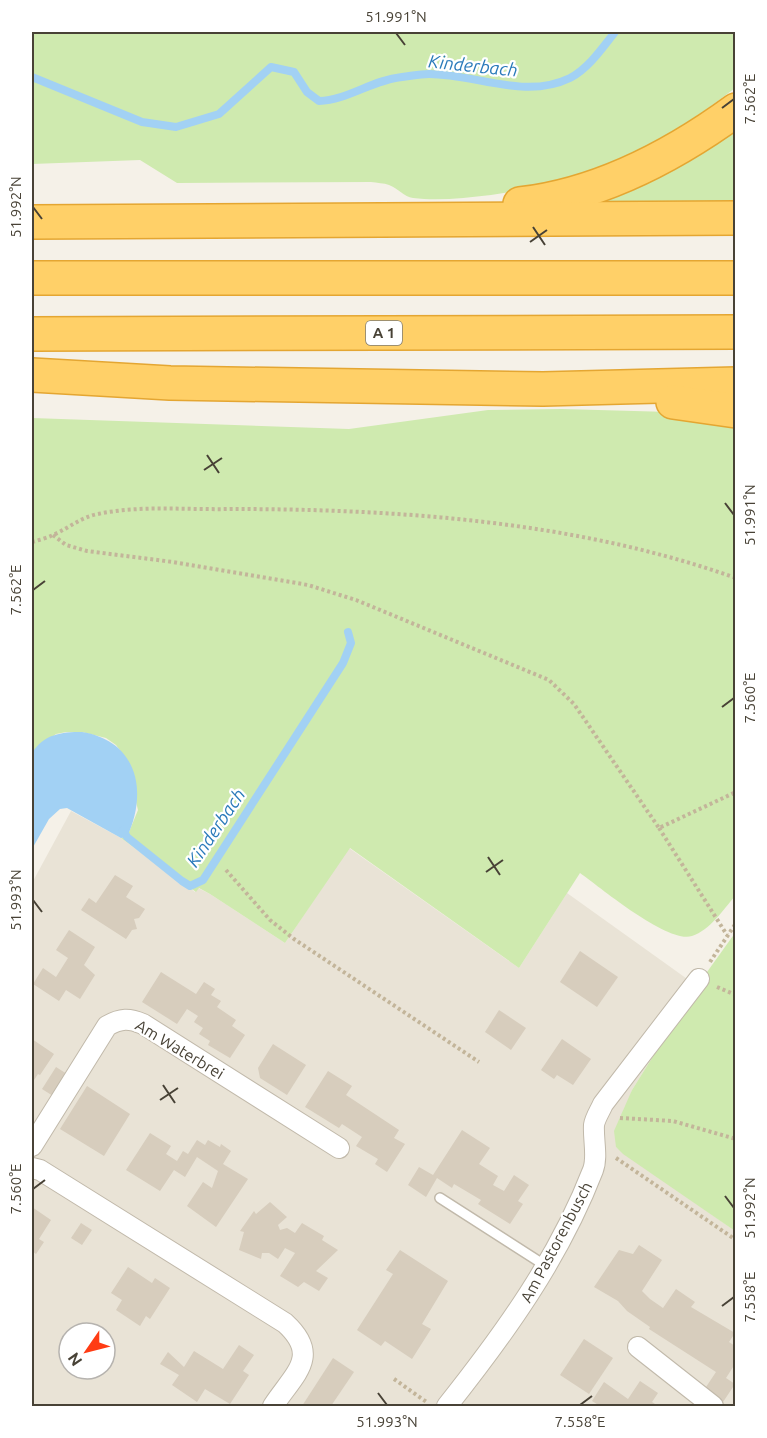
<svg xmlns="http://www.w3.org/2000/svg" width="767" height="1438" font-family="Ubuntu,sans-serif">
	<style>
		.residential { fill: #e9e3d6; fill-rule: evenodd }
		.green { fill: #cfeaaf }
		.water { fill: #a2d1f4 }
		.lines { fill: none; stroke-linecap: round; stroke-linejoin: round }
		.stream { stroke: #a2d1f4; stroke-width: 8 }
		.building { fill: #d7cdbd }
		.lane-casing { stroke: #c1b9aa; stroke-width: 12 }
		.street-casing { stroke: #c1b9aa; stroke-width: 22 }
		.highway-casing { stroke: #e4a632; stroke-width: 36 }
		.path { stroke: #c3b59a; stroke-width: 4; stroke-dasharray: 3 3; stroke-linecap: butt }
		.lane { stroke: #fff; stroke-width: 9 }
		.street { stroke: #fff; stroke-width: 20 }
		.highway { stroke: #ffd068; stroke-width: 33 }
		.ticks { fill: none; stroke: #484236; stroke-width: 2 }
		.labels { text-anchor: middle; stroke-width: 4.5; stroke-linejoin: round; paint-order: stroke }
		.shield { fill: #fff; stroke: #7f7b72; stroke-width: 1.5 }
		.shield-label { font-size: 15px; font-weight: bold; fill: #484236 }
		.street-label { font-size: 16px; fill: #484236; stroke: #fff }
		.water-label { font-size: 18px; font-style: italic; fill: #2a7aba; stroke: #fff }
		.neatline { fill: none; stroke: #484236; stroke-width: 2 }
		.ticks-label { font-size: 15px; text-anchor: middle; fill: #484236 }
	</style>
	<rect width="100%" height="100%" fill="#f5f1e8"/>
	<!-- residential -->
	<path class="residential" d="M 71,811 L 121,838 L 195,892 L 198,888 L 210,894 L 285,943 L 349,848 L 519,968 L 567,893 L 697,986 L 632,1090 L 616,1147 L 735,1231 L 735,1406 L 32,1406 L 32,883 ZM 69,1333 L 105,1333 L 105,1369 L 69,1369 Z"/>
	<!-- green -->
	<g class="green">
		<path d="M 32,32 L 735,32 L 735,88 C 663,145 582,183 491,195 C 465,198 438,201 413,198 C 404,197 398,188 389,185 C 384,183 377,183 371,182 L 177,183 L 140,160 L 32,164 Z"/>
		<polygon points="735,118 735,206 578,206"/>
		<path d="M 562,409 L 670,412 L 735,420 L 735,896 C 723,910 710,930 692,936 C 668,944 601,888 580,873 L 519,968 L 350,848 L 285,943 L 210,894 L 199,888 L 196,892 L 121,838 L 127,837 L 138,810 L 125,757 L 116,745 L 106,738 L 82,732 L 66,732 L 56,734 L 32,753 L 32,418 L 349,429 L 488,410 Z"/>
		<polygon points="735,933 735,1231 623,1154 616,1147 614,1131 632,1090 697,986"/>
	</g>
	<!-- water -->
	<path class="water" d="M 82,732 C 138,741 148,792 127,837 L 121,838 L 67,808 L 60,809 L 49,819 L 32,849 L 32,753 C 44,734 61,732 82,732 Z"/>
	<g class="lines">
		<!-- stream -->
		<g class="stream">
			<path d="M 32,77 L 142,122 L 176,127 L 219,114 L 271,67 L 294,72 L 307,92 L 319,101 C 348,100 372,80 402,77 C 411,76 420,74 429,74 C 476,74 525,100 570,78 C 589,68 603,47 615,32"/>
			<polyline points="123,830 127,837 182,881 190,886 203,880 343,663 351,643 348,632"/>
		</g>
	</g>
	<!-- building -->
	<g class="building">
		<polygon points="115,875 133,886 126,897 145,909 139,918 134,919 137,929 132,930 126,939 81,910 89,898 96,903"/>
		<polygon points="69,930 95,947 84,965 95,975 80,999 66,990 59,1001 33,984 43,968 56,977 68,958 56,950"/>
		<polygon points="580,951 618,977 597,1007 560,982"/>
		<polygon points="161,972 196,994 204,982 215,989 211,995 221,1001 217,1007 236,1020 232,1026 245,1035 230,1058 208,1045 210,1041 199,1034 203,1028 194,1022 198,1016 187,1009 177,1024 142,1002"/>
		<polygon points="499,1010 526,1028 511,1050 485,1032"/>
		<polygon points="32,1039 54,1054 40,1075 38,1074 32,1083"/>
		<polygon points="562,1039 591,1059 573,1085 557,1075 554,1079 541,1070"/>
		<polygon points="273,1044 306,1065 287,1095 260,1078 258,1068"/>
		<polygon points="56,1067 67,1074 53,1096 42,1089"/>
		<polygon points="328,1071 352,1086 346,1095 399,1130 394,1138 405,1144 387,1172 375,1164 378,1159 356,1146 362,1137 342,1124 339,1128 305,1107"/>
		<polygon points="87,1086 130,1114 104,1156 60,1129"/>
		<polygon points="462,1130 490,1148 479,1164 498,1176 493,1185 504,1191 514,1175 529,1185 518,1201 523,1204 510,1224 478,1204 481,1200 454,1184 452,1188 437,1178 426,1197 408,1185 419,1167 433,1175"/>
		<polygon points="150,1133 171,1146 166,1154 177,1161 183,1151 188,1154 197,1140 205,1145 208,1140 220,1147 221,1144 231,1151 223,1164 248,1179 216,1227 187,1206 203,1182 212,1188 218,1171 197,1157 185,1177 174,1170 160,1191 126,1170"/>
		<polygon points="270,1202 287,1217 278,1225 280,1230 287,1228 295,1233 302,1223 324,1236 322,1240 338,1250 316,1271 328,1278 319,1291 304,1282 298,1287 280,1276 295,1253 285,1248 278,1259 269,1253 262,1253 261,1259 239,1250 244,1232 240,1231 254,1211 256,1214"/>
		<polygon points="32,1207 51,1220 39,1239 44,1242 36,1254 32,1251"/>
		<polygon points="81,1223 92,1230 82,1245 71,1238"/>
		<polygon points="639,1245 662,1260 642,1291 650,1299 663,1308 676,1289 695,1302 691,1307 735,1333 729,1342 735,1346 735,1364 726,1378 735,1384 723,1402 704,1390 716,1372 649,1329 650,1327 627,1311 618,1301 594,1287 619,1250 633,1254"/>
		<polygon points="400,1250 448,1281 422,1324 431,1329 412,1359 385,1341 381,1346 357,1330 393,1274 386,1270"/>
		<polygon points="128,1267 152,1283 155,1278 170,1288 150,1319 146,1316 140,1326 116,1310 122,1300 111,1293"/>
		<polygon points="584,1339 613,1358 589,1394 560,1375"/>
		<polygon points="239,1345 254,1355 243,1371 249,1375 230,1404 205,1389 197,1402 172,1385 179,1375 160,1364 168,1352 184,1367 194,1351 223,1369"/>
		<polygon points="333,1358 354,1372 331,1406 302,1406"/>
		<polygon points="640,1381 658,1393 652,1402 658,1406 600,1406 592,1401 604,1382 628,1399"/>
	</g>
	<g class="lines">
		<defs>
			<polyline id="lane" points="440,1198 546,1266"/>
			<g id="street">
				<path d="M 32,1146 L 107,1026 C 121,1018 129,1018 143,1024 L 339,1148"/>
				<path d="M 32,1168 L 40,1170 L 285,1323 C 321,1356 295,1373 273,1406"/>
				<polyline points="638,1347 713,1406"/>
				<path d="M 447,1406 C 505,1333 559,1258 593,1170 C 598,1157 593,1140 594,1125 C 595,1118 600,1111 603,1104 L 699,979"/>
			</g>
			<g id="highway">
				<path d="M 520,204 C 598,195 673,156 736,110"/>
				<polyline points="32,222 736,218"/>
				<polyline points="32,278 736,278"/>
				<polyline points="32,334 736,332"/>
				<polyline points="32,375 170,383 543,389 736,384"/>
				<polyline points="673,402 736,411"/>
			</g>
		</defs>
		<!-- lane casing -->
		<use href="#lane" class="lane-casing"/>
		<!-- street casing -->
		<use href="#street" class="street-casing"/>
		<!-- highway casing -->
		<use href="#highway" class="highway-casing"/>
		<!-- path -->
		<g class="path">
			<polyline points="53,535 66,545 87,551 173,562 308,585 356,600 549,680 574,704 659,828 736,792"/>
			<path d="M 32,542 C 39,540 47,538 53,535 C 69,528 81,517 98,514 C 140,505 186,510 230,509 C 399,509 575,521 736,578"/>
			<polyline points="659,828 727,935"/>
			<polyline points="226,870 270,920 294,939 479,1062"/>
			<polyline points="710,962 736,923"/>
			<polyline points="717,987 736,995"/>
			<polyline points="620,1118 673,1121 736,1139"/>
			<polyline points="616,1158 736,1240"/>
			<polyline points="394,1379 428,1403"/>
		</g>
		<!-- lane -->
		<use href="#lane" class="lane"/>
		<!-- street -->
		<use href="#street" class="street"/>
		<!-- highway -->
		<use href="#highway" class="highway"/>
	</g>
	<!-- ticks -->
	<path class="ticks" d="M 396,33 L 405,45M 722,108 L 734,99M 33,207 L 42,219M 533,227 L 545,245M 530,242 L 547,230M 207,455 L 219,473M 204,470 L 222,458M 725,503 L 734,515M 33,590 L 45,581M 722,707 L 734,698M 488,857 L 500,875M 486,872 L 503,860M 33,900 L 42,912M 163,1085 L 175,1103M 160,1100 L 178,1088M 33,1189 L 45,1180M 725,1196 L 734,1208M 722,1306 L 734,1297M 378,1393 L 387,1405M 580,1405 L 592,1396"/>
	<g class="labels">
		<!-- shield labels -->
		<rect class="shield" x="366" y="321" width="36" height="24" rx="4.5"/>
		<g class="shield-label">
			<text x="384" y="338">A 1</text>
		</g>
		<!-- street labels -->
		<g class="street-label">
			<text transform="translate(180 1049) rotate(31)" y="6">Am Waterbrei</text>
			<text transform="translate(556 1242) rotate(-62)" y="6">Am Pastorenbusch</text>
		</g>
		<!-- water labels -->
		<g class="water-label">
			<text transform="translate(473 66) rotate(6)" y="6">Kinderbach</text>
			<text transform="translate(216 828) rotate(-56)" y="6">Kinderbach</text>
		</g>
	</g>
	<!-- border -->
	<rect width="767" height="1438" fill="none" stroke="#ffffff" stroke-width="66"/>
	<!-- north arrow -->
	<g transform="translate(87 1351) rotate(235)"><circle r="28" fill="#ffffff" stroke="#b6b3af" stroke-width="1.5"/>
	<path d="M0-4.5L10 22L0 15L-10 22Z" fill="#ff3c14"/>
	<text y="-9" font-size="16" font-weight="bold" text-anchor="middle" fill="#484236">N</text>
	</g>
	<rect x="33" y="33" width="701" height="1372" class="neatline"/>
	<g class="ticks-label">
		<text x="396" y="22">51.991°N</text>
		<text transform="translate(750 99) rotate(-90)" y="5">7.562°E</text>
		<text transform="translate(16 207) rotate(-90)" y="5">51.992°N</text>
		<text transform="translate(750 515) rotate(-90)" y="5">51.991°N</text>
		<text transform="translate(16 590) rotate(-90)" y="5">7.562°E</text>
		<text transform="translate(750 698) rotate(-90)" y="5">7.560°E</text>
		<text transform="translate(16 900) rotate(-90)" y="5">51.993°N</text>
		<text transform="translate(16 1189) rotate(-90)" y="5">7.560°E</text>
		<text transform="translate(750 1208) rotate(-90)" y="5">51.992°N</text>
		<text transform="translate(750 1297) rotate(-90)" y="5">7.558°E</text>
		<text x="387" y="1427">51.993°N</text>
		<text x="580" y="1427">7.558°E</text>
	</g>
</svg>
